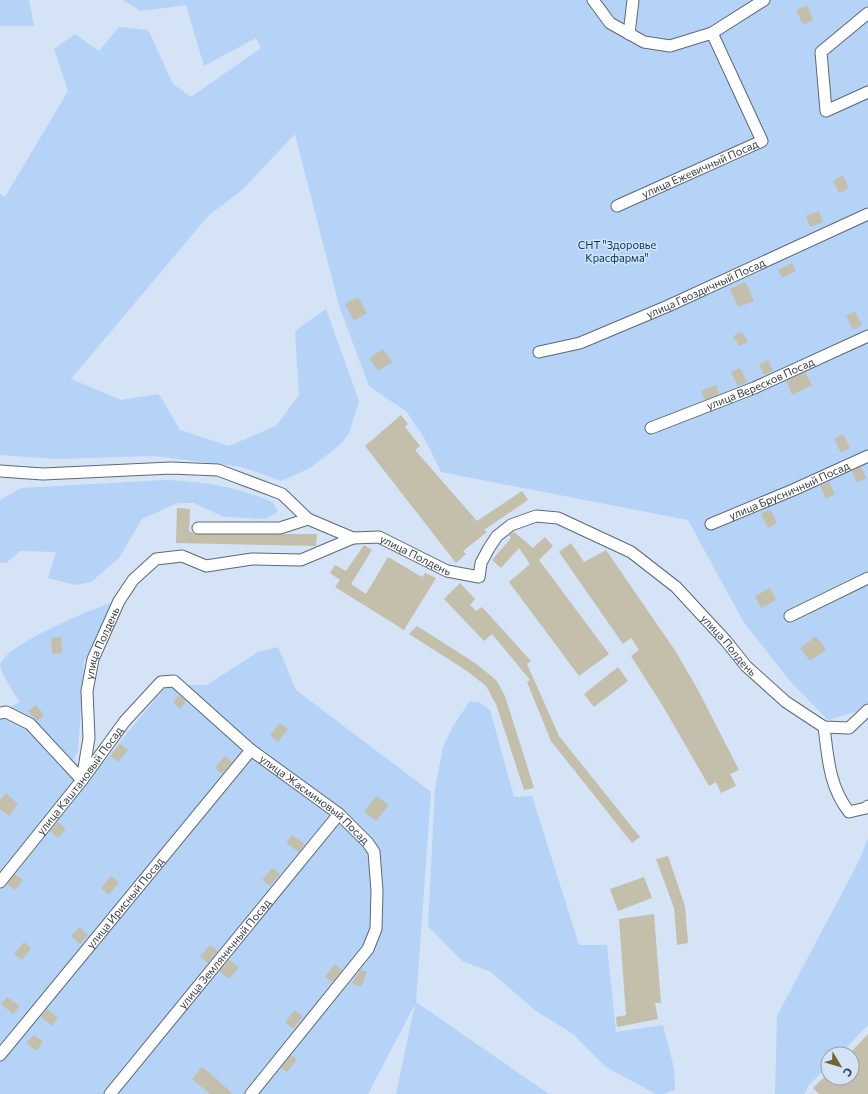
<svg xmlns="http://www.w3.org/2000/svg" width="868" height="1094" font-family="Commissioner,sans-serif">
	<style>
		.green { fill: #b4d3f7 }
		.building { fill: #c4bfaa }
		.lines { fill: none; stroke-linecap: round; stroke-linejoin: round }
		.street-casing { stroke: #5b6978; stroke-width: 13 }
		.street { stroke: #fff; stroke-width: 11 }
		.labels { text-anchor: middle; stroke-width: 3; stroke-linejoin: round; paint-order: stroke }
		.street-label { font-size: 11px; fill: #363d44; stroke: #d4e3f5 }
		.park-label { font-size: 11px; fill: #02335f; stroke: #d4e3f5 }
	</style>
	<rect width="100%" height="100%" fill="#d4e3f5"/>
	<!-- green -->
	<g class="green">
		<polygon points="0,0 29,0 34,26 0,26"/>
		<polygon points="123,0 868,0 868,703 861,710 828,720 789,680 743,621 688,520 441,472 426,441 407,412 369,386 339,306 295,134 242,190 208,216 71,379 121,400 159,394 180,430 229,446 276,426 299,395 295,331 326,309 359,401 349,433 341,444 310,468 281,481 242,467 154,456 56,459 0,455 0,194 5,197 68,91 54,49 75,34 99,51 119,27 148,30 173,84 191,97 261,48 256,38 204,66 186,5 141,11"/>
		<path d="M 165,480 C 207,482 233,486 273,502 L 278,512 L 265,519 L 224,517 L 194,503 L 178,503 L 142,519 L 119,558 L 91,582 L 76,585 L 48,578 L 56,552 L 20,551 L 6,563 L 0,563 L 0,500 L 21,488 Z"/>
		<path d="M 112,602 L 84,662 L 78,751 L 73,760 L 92,776 L 167,685 L 207,685 L 258,652 L 278,647 L 296,690 L 431,792 L 416,1002 L 549,1094 L 396,1094 L 415,1004 L 368,1094 L 0,1094 L 0,712 L 20,702 C 15,695 0,672 0,665 C 7,643 90,611 112,602 Z"/>
		<polygon points="470,701 479,702 490,710 514,797 532,796 579,945 607,945 616,1032 663,1025 674,1068 675,1090 663,1094 656,1094 606,1067 573,1034 536,1011 491,972 462,961 428,926 435,789 443,747 453,726"/>
		<polygon points="868,838 868,1025 840,1054 828,1054 828,1066 809,1085 804,1094 775,1094 777,1016 859,861"/>
	</g>
	<!-- building -->
	<g class="building">
		<polygon points="807,5 813,20 803,25 796,10"/>
		<polygon points="843,175 849,188 839,193 833,181"/>
		<polygon points="819,211 823,222 810,227 806,216"/>
		<polygon points="792,263 796,271 782,278 778,270"/>
		<polygon points="746,282 754,301 738,307 730,289"/>
		<polygon points="358,297 367,313 354,321 345,304"/>
		<polygon points="855,311 862,325 853,330 846,316"/>
		<polygon points="742,332 748,342 739,346 733,336"/>
		<polygon points="383,349 392,362 378,371 369,358"/>
		<polygon points="768,360 773,371 764,375 759,364"/>
		<polygon points="740,368 747,382 738,386 731,372"/>
		<polygon points="805,372 812,385 792,395 786,381"/>
		<polygon points="716,385 719,394 705,400 701,391"/>
		<polygon points="401,415 408,424 405,427 420,446 415,450 477,521 522,491 528,500 484,530 487,532 463,551 466,554 456,563 365,446"/>
		<polygon points="843,434 850,448 841,453 834,439"/>
		<polygon points="861,467 866,478 857,483 852,471"/>
		<polygon points="829,482 835,494 826,499 820,486"/>
		<polygon points="177,508 190,509 189,531 195,534 317,534 316,546 176,543"/>
		<polygon points="770,509 777,523 768,528 761,514"/>
		<polygon points="514,532 533,548 545,537 553,546 539,560 609,654 579,676 509,582 530,564 519,548 501,568 492,560 511,538 509,535"/>
		<polygon points="571,543 584,562 606,550 676,652 698,690 739,770 730,774 736,786 721,793 716,782 709,786 664,708 631,656 639,650 631,638 623,644 559,552"/>
		<polygon points="364,545 372,550 351,584 366,594 388,557 422,577 425,573 436,578 404,630 335,587 340,580 330,573 335,565 346,571"/>
		<polygon points="460,583 475,599 470,605 476,611 482,607 531,661 527,664 559,736 640,837 632,843 551,741 527,682 530,680 492,634 484,641 444,599"/>
		<polygon points="770,588 776,600 761,608 755,596"/>
		<polygon points="417,626 475,663 496,680 505,696 534,788 524,790 496,704 486,686 467,671 409,634"/>
		<polygon points="816,636 826,650 810,661 800,648"/>
		<polygon points="61,637 62,653 52,654 51,638"/>
		<polygon points="618,667 628,681 594,707 584,694"/>
		<polygon points="179,695 186,701 180,709 173,702"/>
		<polygon points="36,705 44,715 37,721 28,711"/>
		<polygon points="280,723 288,729 278,742 270,735"/>
		<polygon points="120,744 128,750 118,762 110,756"/>
		<polygon points="225,756 232,762 222,774 215,768"/>
		<polygon points="6,793 18,804 9,816 0,809 0,800"/>
		<polygon points="376,796 389,805 376,821 364,812"/>
		<polygon points="58,822 66,829 58,838 50,831"/>
		<polygon points="292,835 305,844 299,852 286,843"/>
		<polygon points="668,856 685,906 688,943 677,945 674,908 656,859"/>
		<polygon points="272,868 280,874 270,886 262,880"/>
		<polygon points="15,874 23,880 15,890 7,884"/>
		<polygon points="111,876 119,882 109,895 101,888"/>
		<polygon points="644,877 652,898 618,911 610,889"/>
		<polygon points="654,914 661,1003 655,1003 658,1019 617,1027 616,1017 626,1015 619,919"/>
		<polygon points="79,927 88,935 80,944 71,936"/>
		<polygon points="24,942 31,948 22,960 14,954"/>
		<polygon points="210,945 218,951 208,963 200,957"/>
		<polygon points="229,960 239,967 229,979 219,971"/>
		<polygon points="335,964 342,970 332,982 325,977"/>
		<polygon points="360,970 367,972 361,987 352,983"/>
		<polygon points="7,997 20,1006 13,1014 1,1004"/>
		<polygon points="47,1009 58,1018 52,1026 41,1017"/>
		<polygon points="295,1010 303,1016 293,1029 285,1022"/>
		<polygon points="868,1034 868,1094 819,1094 813,1088 823,1078 852,1078 852,1051"/>
		<polygon points="34,1035 43,1042 36,1051 26,1043"/>
		<polygon points="291,1055 297,1060 287,1072 281,1068"/>
		<polygon points="202,1067 207,1071 233,1094 210,1094 192,1079"/>
	</g>
	<g class="lines">
		<defs>
			<g id="street">
				<polyline points="593,0 610,23 644,42 670,46 712,33 764,0"/>
				<polyline points="868,13 821,52 826,111 868,92"/>
				<polyline points="629,34 633,0"/>
				<path id="s1" d="M 617,206 L 762,141 L 712,33"/>
				<path id="s2" d="M 539,352 L 580,343 L 668,306 L 868,214"/>
				<path id="s3" d="M 651,428 L 754,388 L 868,336"/>
				<polyline points="0,471 43,474 171,468 218,470 282,494 308,519 353,538"/>
				<path id="s4" d="M 711,524 L 793,490 L 868,456"/>
				<polyline points="198,528 280,528 308,519"/>
				<polyline points="790,616 868,578"/>
				<polyline points="0,713 6,712 30,724 82,780"/>
				<path d="M 824,727 C 828,758 829,786 849,812 L 866,808 L 868,806"/>
				<path id="s5" d="M 82,780 L 89,738 L 87,691 L 93,659 L 119,601 L 133,580 L 156,559 L 182,556 L 206,566 L 252,559 L 301,560 L 353,538 L 379,537 L 447,571 L 479,577 L 481,563 L 489,548 L 497,536 L 511,525 L 536,516 L 558,518 L 631,552 L 676,587 L 726,641 L 746,666 L 786,702 L 824,727 L 849,728 L 868,710"/>
				<path id="s6" d="M 0,882 L 82,780 L 125,721 L 161,682 L 174,681 L 251,750 L 339,814 L 368,843 L 374,852 L 377,891 L 376,929 L 368,949 L 251,1094"/>
				<path id="s7" d="M 0,1055 L 251,750"/>
				<path id="s8" d="M 110,1094 L 339,814"/>
			</g>
		</defs>
		<!-- street casing -->
		<use href="#street" class="street-casing"/>
		<!-- street -->
		<use href="#street" class="street"/>
	</g>
	<g class="labels">
		<!-- street labels -->
		<g class="street-label">
			<text dy="4" stroke="none"><textPath href="#s1" startOffset="91">улица Ежевичный Посад</textPath></text>
			<text dy="4" stroke="none"><textPath href="#s2" startOffset="179">улица Гвоздичный Посад</textPath></text>
			<text dy="4" stroke="none"><textPath href="#s3" startOffset="118">улица Вересков Посад</textPath></text>
			<text dy="4" stroke="none"><textPath href="#s4" startOffset="85">улица Брусничный Посад</textPath></text>
			<text dy="4" stroke="none"><textPath href="#s5" startOffset="513">улица Полдень</textPath></text>
			<text dy="4" stroke="none"><textPath href="#s5" startOffset="140">улица Полдень</textPath></text>
			<text dy="4" stroke="none"><textPath href="#s5" startOffset="909">улица Полдень</textPath></text>
			<text dy="4" stroke="none"><textPath href="#s6" startOffset="129">улица Каштановый Посад</textPath></text>
			<text dy="4" stroke="none"><textPath href="#s6" startOffset="454">улица Жасминовый Посад</textPath></text>
			<text dy="4" stroke="none"><textPath href="#s7" startOffset="197">улица Ирисный Посад</textPath></text>
			<text dy="4" stroke="none"><textPath href="#s8" startOffset="181">улица Земляничный Посад</textPath></text>
		</g>
		<!-- park labels -->
		<g class="park-label">
			<text x="617" y="249">СНТ "Здоровье<tspan x="617" dy="13">Красфарма"</tspan></text>
		</g>
	</g>
	<!-- north arrow -->
	<g transform="translate(840 1066) rotate(128)"><circle r="19" fill="#d4e3f5" stroke="#95a1ae"/>
	<path d="M0-3L7 15L0 10L-7 15Z" fill="#716532"/>
	<text y="-6" font-size="11" font-weight="bold" text-anchor="middle" fill="#363d44">С</text>
	</g>
</svg>
